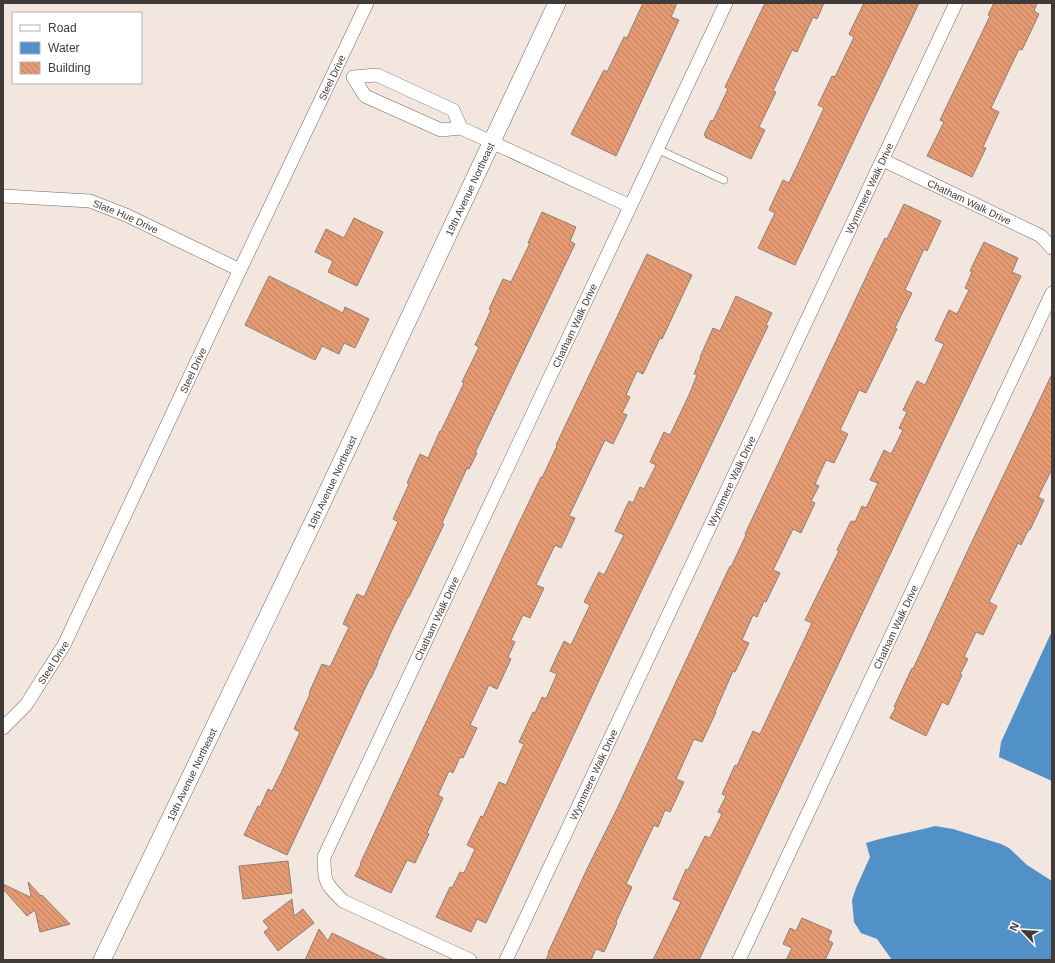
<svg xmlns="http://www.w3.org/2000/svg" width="1055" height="963" font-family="Helvetica,sans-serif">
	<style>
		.water { fill: #5291c8 }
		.building { fill: url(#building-back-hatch); stroke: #8c807a }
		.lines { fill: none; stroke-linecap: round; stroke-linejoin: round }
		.service-casing { stroke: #756b63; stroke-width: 8 }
		.minor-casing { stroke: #756b63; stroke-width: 14 }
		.tertiary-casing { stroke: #756b63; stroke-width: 18 }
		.service { stroke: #fff; stroke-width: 7 }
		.minor { stroke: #fff; stroke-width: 13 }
		.tertiary { stroke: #fff; stroke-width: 17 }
		.labels { text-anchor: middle; stroke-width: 3; stroke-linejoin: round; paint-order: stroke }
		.street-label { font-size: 10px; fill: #403b38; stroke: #fff }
	</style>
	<defs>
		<pattern id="building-back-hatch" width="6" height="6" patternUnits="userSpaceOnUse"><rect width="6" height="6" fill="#e59a72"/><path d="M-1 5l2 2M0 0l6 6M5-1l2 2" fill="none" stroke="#bb7f5f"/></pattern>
	</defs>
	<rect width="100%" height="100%" fill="#f2e6de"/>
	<!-- water -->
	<g class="water">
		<polygon points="1052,631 1052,781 999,757 1001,742"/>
		<path d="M 935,826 L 953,829 L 1001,844 L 1009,848 L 1027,865 L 1052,881 L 1052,960 L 892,960 L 877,939 L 861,933 L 854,922 L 852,900 L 856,888 L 870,857 L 866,843 C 888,836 912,832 935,826 Z"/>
	</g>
	<!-- building -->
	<g class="building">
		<polygon points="643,3 677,3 671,17 679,20 616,156 571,134 604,70 607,72 624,37 627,38"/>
		<polygon points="765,3 824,3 817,19 813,17 797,52 792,50 773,91 776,92 759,127 765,130 751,159 705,137 706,136 704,135 711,120 713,121 728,89 725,87"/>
		<polygon points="864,3 919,3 795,265 758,248 775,213 769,210 783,180 789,183 824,108 818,105 832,76 835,77 854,37 849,34"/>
		<polygon points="994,3 1037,3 1034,11 1039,14 1022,50 1019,49 991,108 999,112 983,147 986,148 972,177 927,156 944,122 940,120 990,16 988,15"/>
		<polygon points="904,204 941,221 927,251 924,249 905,290 912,293 895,328 897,329 866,393 859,390 840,430 848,434 834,463 826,460 815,484 819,486 811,501 815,503 801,533 793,529 773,570 780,573 766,602 764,601 757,617 753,615 742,640 749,643 735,672 733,671 715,712 716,712 702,742 694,739 676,779 684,782 670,812 665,810 658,827 654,825 626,884 632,887 616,922 617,923 604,952 596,949 591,960 546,960 549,953 548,953 588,867 616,811 730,566 731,567 746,535 745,534 877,254 885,238 887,239"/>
		<polygon points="542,212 576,227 570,241 575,244 475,453 477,453 469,469 467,468 442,523 444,524 434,545 409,597 408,597 392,630 377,663 378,663 371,678 370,678 287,855 244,835 258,806 260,807 268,789 272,791 281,773 300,732 294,729 310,694 309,693 322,664 330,667 349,627 343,624 357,594 364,597 398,522 393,519 409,484 407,483 420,454 428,458 440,431 441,431 464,383 462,382 479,347 475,345 491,310 489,309 503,279 511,282 530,243 528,243"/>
		<polygon points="354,218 383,232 357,286 328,272 333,261 315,252 326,229 344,238"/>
		<polygon points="984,242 1018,258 1012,272 1021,276 699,960 653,960 681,902 673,899 686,869 688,870 705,836 710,838 722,814 718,812 726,796 722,794 735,765 737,766 753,731 760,734 812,623 805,620 839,551 837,550 851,521 855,522 862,506 866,508 878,483 870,480 884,450 891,454 903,430 899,428 907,412 903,410 917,381 925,385 944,344 935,340 949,310 957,314 969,290 965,288 972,272 970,271"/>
		<polygon points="647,254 692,275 662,339 660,338 643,374 637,371 626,395 630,397 622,413 627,415 613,444 605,440 569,516 575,518 561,548 555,545 536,585 544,588 530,618 523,615 511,640 515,642 508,657 511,659 497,689 489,685 470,725 477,728 463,758 460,757 453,773 449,771 438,795 443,798 427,833 429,834 415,863 407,860 391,893 355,876 361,864 360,864 517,527 541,477 542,478 557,446 556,445"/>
		<polygon points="269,276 343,313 345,307 369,319 355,348 344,343 339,354 322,346 315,360 245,325"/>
		<polygon points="736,296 772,313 766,325 768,326 616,644 486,923 477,919 471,932 436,917 450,887 452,888 460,872 464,873 475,849 467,845 481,816 483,817 499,782 506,785 524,744 519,742 533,712 535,713 542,697 546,699 557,674 550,671 564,641 571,645 590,605 584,602 599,572 604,575 624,535 615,531 629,501 633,503 640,487 644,489 656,465 650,462 664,432 670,435 689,395 697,375 694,374 701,357 700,357 713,328 720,331"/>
		<polygon points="1052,374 1052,469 1038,497 1044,500 1030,530 1029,529 1021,545 1018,543 989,602 997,606 983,635 976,632 964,657 968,659 960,674 962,675 948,705 942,702 926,736 890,718 896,707 894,707 912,668 913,669 968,550"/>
		<polygon points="288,861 292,893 243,899 239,866"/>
		<polygon points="28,882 41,896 42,895 70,924 40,932 35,910 27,916 3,889 3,884 30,897 31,895"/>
		<polygon points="292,899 294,916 303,909 314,923 278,951 264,932 269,928 263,921"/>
		<polygon points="802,918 832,931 828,940 833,943 825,960 786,960 792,948 783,944 790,928 796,931"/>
		<polygon points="319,929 328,941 332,933 388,960 305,960"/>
	</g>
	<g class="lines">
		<defs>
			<polyline id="service" points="657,149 724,180"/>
			<g id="minor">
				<polyline points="461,128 453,110 377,75 353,77 365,96 441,130 461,128 630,206"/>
				<path id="s1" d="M 883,160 L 1041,236 L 1052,248"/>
				<path id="s2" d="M 3,196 L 90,201 L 126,215 L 240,270"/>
				<path id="s3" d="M 3,728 L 26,705 L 64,645 L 228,295 L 367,3"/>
				<path id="s4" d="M 470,960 L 343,901 C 325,883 324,882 324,857 L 726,3"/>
				<path id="s5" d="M 506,960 L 956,3"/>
				<path id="s6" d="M 739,960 L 1052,293"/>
			</g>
			<g id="tertiary">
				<path id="s7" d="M 102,960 L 315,518 L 557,3"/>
			</g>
		</defs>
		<!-- service casing -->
		<use href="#service" class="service-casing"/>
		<!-- minor casing -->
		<use href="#minor" class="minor-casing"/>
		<!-- tertiary casing -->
		<use href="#tertiary" class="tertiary-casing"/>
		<!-- service -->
		<use href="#service" class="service"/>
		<!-- minor -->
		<use href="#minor" class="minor"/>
		<!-- tertiary -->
		<use href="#tertiary" class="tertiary"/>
	</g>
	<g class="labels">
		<!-- street labels -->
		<g class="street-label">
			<text dy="4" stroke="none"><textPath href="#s3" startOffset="731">Steel Drive</textPath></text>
			<text dy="4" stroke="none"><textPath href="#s5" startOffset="853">Wynnmere Walk Drive</textPath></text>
			<text dy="4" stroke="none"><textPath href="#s7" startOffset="854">19th Avenue Northeast</textPath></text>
			<text dy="4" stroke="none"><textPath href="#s1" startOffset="96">Chatham Walk Drive</textPath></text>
			<text dy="4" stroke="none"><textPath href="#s2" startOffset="126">Slate Hue Drive</textPath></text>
			<text dy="4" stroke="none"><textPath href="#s4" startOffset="778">Chatham Walk Drive</textPath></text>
			<text dy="4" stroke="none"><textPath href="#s3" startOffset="407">Steel Drive</textPath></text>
			<text dy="4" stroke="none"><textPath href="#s5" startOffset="529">Wynnmere Walk Drive</textPath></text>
			<text dy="4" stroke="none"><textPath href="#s7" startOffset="530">19th Avenue Northeast</textPath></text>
			<text dy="4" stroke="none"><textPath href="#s4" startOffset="454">Chatham Walk Drive</textPath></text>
			<text dy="4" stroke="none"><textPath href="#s6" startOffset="368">Chatham Walk Drive</textPath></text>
			<text dy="4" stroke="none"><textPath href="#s3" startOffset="83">Steel Drive</textPath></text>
			<text dy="4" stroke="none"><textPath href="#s7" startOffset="206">19th Avenue Northeast</textPath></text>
			<text dy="4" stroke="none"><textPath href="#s5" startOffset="205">Wynnmere Walk Drive</textPath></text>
		</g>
	</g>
	<!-- border -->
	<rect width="1055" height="963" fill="none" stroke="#403b38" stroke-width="8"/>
	<!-- legend -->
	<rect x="12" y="12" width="130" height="72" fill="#ffffff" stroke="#b3b1af"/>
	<rect x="20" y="25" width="20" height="6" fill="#ffffff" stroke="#b3b1af"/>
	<text x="48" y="32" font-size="12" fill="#403b38">Road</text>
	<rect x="20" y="42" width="20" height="12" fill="#5291c8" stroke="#b3b1af"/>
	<text x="48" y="52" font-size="12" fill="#403b38">Water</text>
	<rect x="20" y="62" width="20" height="12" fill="url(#building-back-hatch)" stroke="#b3b1af"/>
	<text x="48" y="72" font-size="12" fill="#403b38">Building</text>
	<!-- north arrow -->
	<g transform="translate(1023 931) rotate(295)" stroke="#ffffff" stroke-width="3" paint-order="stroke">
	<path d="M0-3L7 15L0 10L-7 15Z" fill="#403b38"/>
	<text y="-6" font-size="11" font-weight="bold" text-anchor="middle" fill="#403b38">N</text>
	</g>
</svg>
